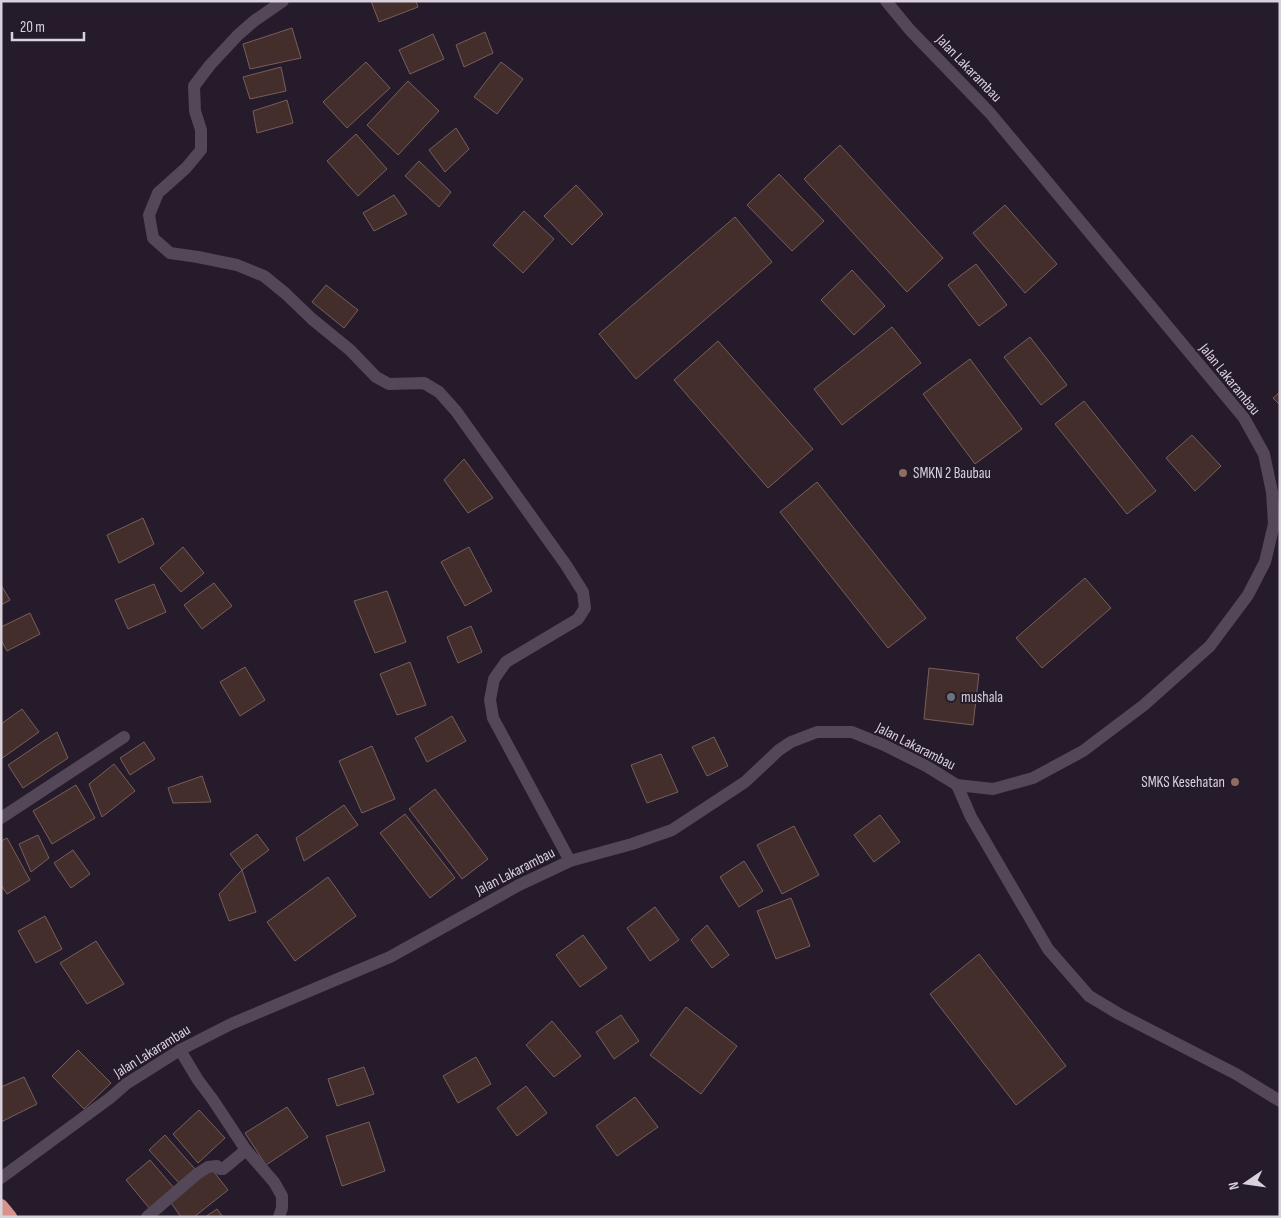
<svg xmlns="http://www.w3.org/2000/svg" width="1281" height="1218" font-family="'Sofia Sans Condensed',sans-serif">
	<style>
		.building { fill: #432e2c; stroke: #775f5c }
		.lines { fill: none; stroke-linecap: round; stroke-linejoin: round }
		.minor { stroke: #534758; stroke-width: 12 }
		.tertiary { stroke: #534758; stroke-width: 12 }
		.trunk { stroke: #d7928e; stroke-width: 14 }
		.education-dot { fill: #8d6e63; stroke: #251b2a; stroke-width: 2 }
		.worship-dot { fill: #6b7280; stroke: #251b2a; stroke-width: 2 }
		.labels { text-anchor: middle; stroke-width: 4; stroke-linejoin: round; paint-order: stroke }
		.street-label { font-size: 15px; fill: #d9d2dc; stroke: #251b2a }
		.poi-label { font-size: 15px; fill: #d9d2dc; stroke: #251b2a; text-anchor: start }
	</style>
	<rect width="100%" height="100%" fill="#251b2a"/>
	<!-- building -->
	<g class="building">
		<polygon points="371,1 416,1 418,7 379,22"/>
		<polygon points="292,28 301,58 250,69 243,44"/>
		<polygon points="485,32 493,53 464,67 456,45"/>
		<polygon points="433,34 444,59 410,74 399,50"/>
		<polygon points="366,62 390,88 347,128 323,102"/>
		<polygon points="501,62 523,79 497,114 474,97"/>
		<polygon points="281,67 286,91 250,99 243,77"/>
		<polygon points="408,81 439,111 398,155 367,125"/>
		<polygon points="287,100 293,123 257,133 253,111"/>
		<polygon points="456,128 469,149 445,172 429,150"/>
		<polygon points="356,134 387,169 358,196 327,161"/>
		<polygon points="840,145 943,258 907,292 804,179"/>
		<polygon points="419,161 451,192 439,207 405,176"/>
		<polygon points="779,174 824,221 792,251 747,205"/>
		<polygon points="576,185 603,214 572,245 544,216"/>
		<polygon points="394,195 407,214 374,231 363,213"/>
		<polygon points="1005,205 1057,264 1025,293 973,233"/>
		<polygon points="524,211 554,239 523,273 493,245"/>
		<polygon points="735,217 772,262 636,379 599,334"/>
		<polygon points="976,264 1007,305 979,326 948,285"/>
		<polygon points="852,270 885,306 854,335 821,300"/>
		<polygon points="326,285 358,310 344,328 312,302"/>
		<polygon points="892,327 921,363 842,425 814,389"/>
		<polygon points="1030,337 1067,385 1041,405 1004,357"/>
		<polygon points="718,341 813,449 768,488 674,380"/>
		<polygon points="970,359 1022,429 975,464 923,394"/>
		<polygon points="1280,392 1280,405 1273,398"/>
		<polygon points="1084,401 1156,491 1127,514 1055,424"/>
		<polygon points="1192,435 1221,466 1195,491 1166,458"/>
		<polygon points="464,459 493,498 468,513 444,480"/>
		<polygon points="817,482 926,618 888,648 780,512"/>
		<polygon points="143,518 154,544 119,563 107,535"/>
		<polygon points="183,547 204,573 181,592 160,568"/>
		<polygon points="469,547 492,591 465,606 441,562"/>
		<polygon points="1085,578 1111,608 1042,668 1016,638"/>
		<polygon points="214,583 232,606 202,629 184,605"/>
		<polygon points="154,584 166,612 128,629 115,600"/>
		<polygon points="1,585 10,600 1,605"/>
		<polygon points="387,591 406,642 375,653 354,601"/>
		<polygon points="30,613 40,634 7,651 1,640 1,627"/>
		<polygon points="471,626 482,652 458,663 447,637"/>
		<polygon points="410,662 426,705 397,715 380,674"/>
		<polygon points="245,667 265,700 240,716 220,682"/>
		<polygon points="929,668 979,674 973,725 924,719"/>
		<polygon points="22,709 39,732 1,759 1,724"/>
		<polygon points="452,716 466,741 427,762 415,738"/>
		<polygon points="57,732 68,758 23,788 8,765"/>
		<polygon points="714,737 728,766 707,776 692,747"/>
		<polygon points="144,742 155,759 130,775 120,758"/>
		<polygon points="372,746 395,799 362,813 339,761"/>
		<polygon points="661,754 678,792 647,803 631,765"/>
		<polygon points="114,764 135,791 102,817 89,784"/>
		<polygon points="202,776 211,802 173,803 168,788"/>
		<polygon points="76,785 95,818 52,844 33,811"/>
		<polygon points="435,789 488,859 462,879 409,809"/>
		<polygon points="344,805 358,825 304,861 296,838"/>
		<polygon points="405,814 455,878 430,898 380,833"/>
		<polygon points="880,815 900,842 874,862 854,835"/>
		<polygon points="794,826 819,875 782,894 757,845"/>
		<polygon points="257,834 269,850 242,870 230,854"/>
		<polygon points="38,835 49,858 31,872 19,844"/>
		<polygon points="7,838 30,880 7,894 1,885 1,841"/>
		<polygon points="73,850 90,874 71,888 54,863"/>
		<polygon points="744,861 763,891 739,907 720,877"/>
		<polygon points="242,870 256,912 229,921 219,894"/>
		<polygon points="328,877 356,916 295,961 267,922"/>
		<polygon points="791,898 810,946 776,959 757,911"/>
		<polygon points="655,907 679,940 650,961 627,928"/>
		<polygon points="45,916 62,949 36,963 18,931"/>
		<polygon points="707,925 729,955 712,968 691,940"/>
		<polygon points="583,935 607,968 580,987 556,955"/>
		<polygon points="96,941 124,984 87,1004 60,963"/>
		<polygon points="979,954 1066,1066 1016,1105 930,994"/>
		<polygon points="686,1007 737,1046 701,1094 650,1055"/>
		<polygon points="621,1015 639,1041 614,1059 596,1032"/>
		<polygon points="552,1021 581,1056 554,1077 526,1045"/>
		<polygon points="78,1050 111,1083 84,1109 52,1076"/>
		<polygon points="476,1057 491,1084 458,1103 443,1076"/>
		<polygon points="364,1067 374,1094 337,1106 328,1079"/>
		<polygon points="24,1077 37,1104 1,1122 1,1087"/>
		<polygon points="526,1086 547,1113 517,1136 497,1108"/>
		<polygon points="635,1097 658,1127 617,1156 596,1126"/>
		<polygon points="287,1107 308,1137 266,1165 245,1133"/>
		<polygon points="199,1110 225,1138 198,1163 173,1134"/>
		<polygon points="369,1122 385,1171 342,1186 326,1136"/>
		<polygon points="165,1135 195,1169 179,1183 149,1150"/>
		<polygon points="150,1160 174,1188 150,1209 126,1180"/>
		<polygon points="211,1168 228,1190 194,1217 181,1217 169,1200"/>
		<polygon points="217,1209 223,1217 205,1217"/>
	</g>
	<g class="lines">
		<!-- minor -->
		<g class="minor">
			<polyline points="283,1 254,21 238,35 210,65 194,86 195,111 201,130 201,150 186,168 158,193 149,215 153,238 170,253 198,257 237,265 264,276 286,294 312,319 350,350 376,377 389,384 424,383 439,392 456,411 566,565 583,592 585,608 578,619 506,662 494,679 490,700 493,718 570,861"/>
			<polyline points="1,818 124,737"/>
			<polyline points="180,1050 198,1080 213,1100 246,1150 274,1182 282,1196 282,1208 279,1217"/>
			<polyline points="147,1217 197,1174 208,1167 217,1166 220,1169 223,1169 246,1150"/>
		</g>
		<!-- tertiary -->
		<g class="tertiary">
			<polyline points="957,785 971,817 1048,949 1089,996 1119,1014 1236,1074 1280,1101"/>
			<polyline points="1,1178 110,1098 126,1084 180,1050 231,1024 390,957 519,885 570,861 632,844 672,830 745,782 779,750 791,742 817,732 852,732 884,745 926,766 957,785 993,789 1033,778 1083,751 1144,705 1210,646 1248,595 1265,562 1274,524 1272,492 1264,454 1244,418 990,113 910,30 886,1"/>
		</g>
		<!-- trunk -->
		<polyline class="trunk" points="1,1206 10,1217"/>
	</g>
	<!-- markers -->
	<g class="education-dot">
		<circle cx="903" cy="473" r="5"/>
		<circle cx="1235" cy="782" r="5"/>
	</g>
	<circle class="worship-dot" cx="951" cy="697" r="5"/>
	<g class="labels">
		<!-- street labels -->
		<g class="street-label">
			<text transform="translate(969 68) rotate(46)" y="5">Jalan Lakarambau</text>
			<text transform="translate(1230 379) rotate(51)" y="5">Jalan Lakarambau</text>
			<text transform="translate(916 746) rotate(27)" y="5">Jalan Lakarambau</text>
			<text transform="translate(515 871) rotate(-27)" y="5">Jalan Lakarambau</text>
			<text transform="translate(152 1051) rotate(-32)" y="5">Jalan Lakarambau</text>
		</g>
		<!-- poi labels -->
		<g class="poi-label">
			<text x="913" y="478">SMKN 2 Baubau</text>
			<text x="961" y="702">mushala</text>
			<text x="1225" y="787" text-anchor="end">SMKS Kesehatan</text>
		</g>
	</g>
	<!-- border -->
	<rect width="1281" height="1218" fill="none" stroke="#d9d2dc" stroke-width="5"/>
	<!-- north arrow -->
	<g transform="translate(1246 1183) rotate(257)" stroke="#251b2a" stroke-width="4" paint-order="stroke">
	<path d="M0-4L9 19L0 12L-9 19Z" fill="#d9d2dc"/>
	<text y="-8" font-size="14" font-weight="bold" text-anchor="middle" fill="#d9d2dc">N</text>
	</g>
	<!-- scale -->
	<path d="M12 32v8h72v-8" fill="none" stroke="#d9d2dc" stroke-width="2.5"/>
	<text x="20" y="32" font-size="15" fill="#d9d2dc" stroke="#251b2a" stroke-width="4" paint-order="stroke">20 m</text>
</svg>
